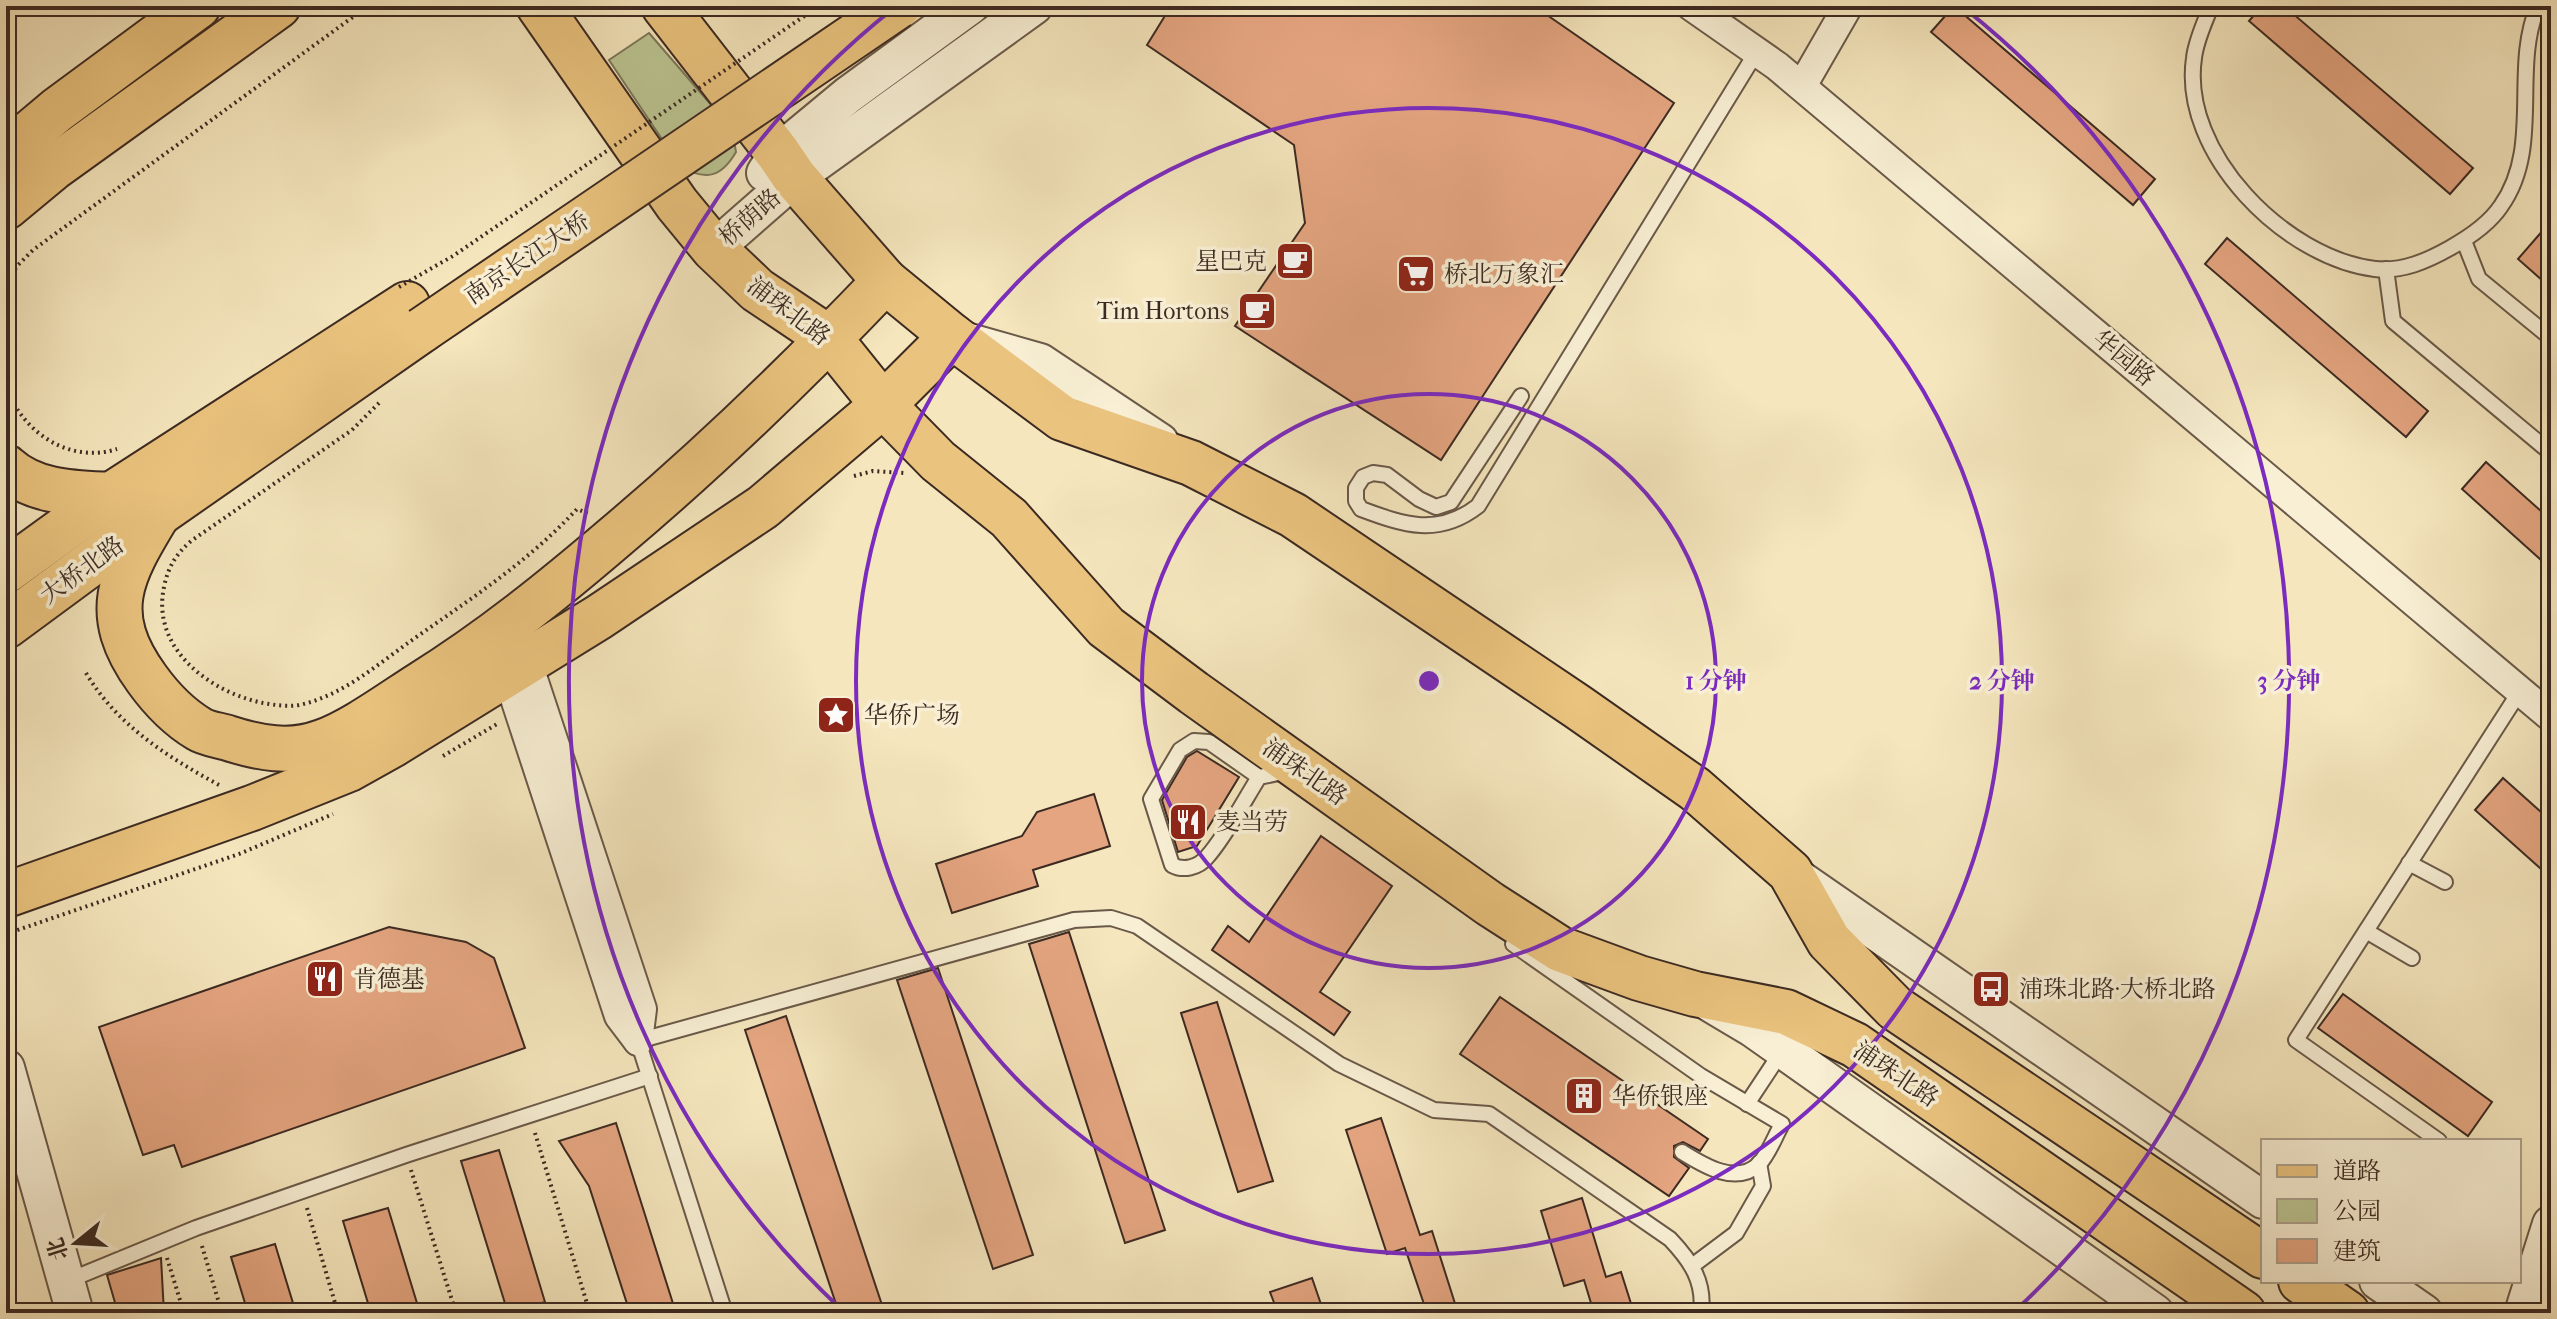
<svg xmlns="http://www.w3.org/2000/svg" width="2557" height="1319" font-family="'IM FELL French Canon','Noto Serif SC',serif">
	<style>
		.green { fill: #bbc592; stroke: #7c785a; stroke-width: 2 }
		.building { fill: #e4a580; stroke: #3c2a22; stroke-width: 2 }
		.lines { fill: none; stroke-linecap: round; stroke-linejoin: round }
		.service-casing { stroke: #6a5949; stroke-width: 18 }
		.minor-casing { stroke: #6a5949; stroke-width: 32 }
		.tertiary-casing { stroke: #6a5949; stroke-width: 40 }
		.primary-casing { stroke: #3c2a22; stroke-width: 48 }
		.trunk-casing { stroke: #3c2a22; stroke-width: 48 }
		.path { stroke: #3c2a22; stroke-width: 4; stroke-dasharray: 2 4; stroke-linecap: butt }
		.service { stroke: #f8efd4; stroke-width: 14 }
		.minor { stroke: #f8efd4; stroke-width: 28 }
		.tertiary { stroke: #f8efd4; stroke-width: 36 }
		.primary { stroke: #eac37e; stroke-width: 44 }
		.trunk { stroke: #eac37e; stroke-width: 44 }
		.trunk-bridge-casing { stroke: #3c2a22; stroke-width: 48; stroke-linecap: butt }
		.path-bridge { stroke: #3c2a22; stroke-width: 4; stroke-dasharray: 2 4; stroke-linecap: butt }
		.trunk-bridge { stroke: #eac37e; stroke-width: 44 }
		.ring { fill: none; stroke: #7b2cbf; stroke-width: 4 }
		.labels { text-anchor: middle; stroke-width: 7; stroke-linejoin: round; paint-order: stroke }
		.street-label { font-size: 24px; fill: #3c2a22; stroke: #f8efd4 }
		.poi-label { font-size: 24px; fill: #3c2a22; stroke: #f8efd4; text-anchor: start }
		.centre { fill: #7b2cbf; stroke: #f8efd4; stroke-width: 4 }
		.ring-label { font-size: 24px; text-anchor: middle; font-weight: bold; fill: #7b2cbf; stroke: #f8efd4; stroke-width: 7; stroke-linejoin: round; paint-order: stroke }
	</style>
	<rect width="100%" height="100%" fill="#f5e6bd"/>
	<filter id="stains"><feTurbulence type="fractalNoise" baseFrequency=".0025" numOctaves="4"/><feColorMatrix values="0 0 0 0 .2 0 0 0 0 .09 0 0 0 0 .02 0 0 0 .5 -.17"/></filter>
	<radialGradient id="worn" r=".72"><stop offset=".6" stop-color="#630" stop-opacity="0"/><stop offset="1" stop-color="#630" stop-opacity=".3"/></radialGradient>
	<!-- green -->
	<path class="green" d="M 649,33 L 732,129 L 736,152 C 721,178 705,181 680,166 L 609,60 Z"/>
	<!-- building -->
	<g class="building">
		<polygon points="1171,6 1534,6 1674,103 1441,460 1235,326 1305,223 1294,145 1147,45"/>
		<polygon points="1954,6 2155,179 2133,205 1931,32"/>
		<polygon points="2262,6 2284,6 2473,168 2450,194 2249,21"/>
		<polygon points="2551,221 2551,288 2518,259"/>
		<polygon points="2227,238 2428,411 2406,437 2205,264"/>
		<polygon points="2486,462 2551,520 2551,569 2462,489"/>
		<polygon points="1197,751 1239,777 1197,846 1178,852 1162,800 1187,757"/>
		<polygon points="2503,778 2551,821 2551,878 2475,810"/>
		<polygon points="1094,794 1110,846 1033,870 1038,886 952,913 936,864 1022,836 1037,812"/>
		<polygon points="1321,836 1392,886 1320,992 1350,1012 1334,1035 1212,950 1228,926 1249,942"/>
		<polygon points="389,927 466,942 494,958 525,1048 182,1167 174,1145 143,1155 99,1027"/>
		<polygon points="1069,932 1165,1230 1125,1243 1029,944"/>
		<polygon points="938,968 1033,1255 993,1269 897,980"/>
		<polygon points="2343,994 2492,1102 2468,1136 2318,1028"/>
		<polygon points="1500,997 1708,1139 1700,1151 1683,1142 1674,1146 1674,1157 1689,1168 1669,1196 1460,1054"/>
		<polygon points="1217,1002 1273,1181 1238,1192 1181,1013"/>
		<polygon points="786,1016 882,1305 859,1313 839,1313 745,1030"/>
		<polygon points="1381,1118 1420,1235 1432,1231 1458,1313 1427,1313 1405,1248 1387,1254 1346,1130"/>
		<polygon points="616,1123 676,1313 630,1313 589,1186 559,1141"/>
		<polygon points="499,1150 545,1302 508,1313 461,1161"/>
		<polygon points="1582,1198 1606,1277 1621,1272 1634,1313 1594,1313 1584,1280 1564,1286 1541,1211"/>
		<polygon points="388,1208 420,1313 371,1313 343,1221"/>
		<polygon points="275,1244 296,1313 248,1313 231,1257"/>
		<polygon points="161,1258 164,1313 118,1313 107,1275"/>
		<polygon points="1312,1278 1324,1313 1278,1313 1270,1292"/>
	</g>
	<g class="lines">
		<defs>
			<g id="service">
				<path d="M 2211,6 C 2205,22 2196,40 2194,58 C 2180,153 2285,258 2375,269 C 2402,272 2427,261 2450,248 C 2468,238 2489,224 2501,206 C 2543,147 2511,69 2538,6"/>
				<polyline points="2464,241 2479,279 2551,338"/>
				<polyline points="2386,269 2393,321 2551,453"/>
				<path d="M 1521,396 L 1451,502 L 1436,507 L 1419,499 L 1387,475 L 1373,473 L 1363,477 L 1356,488 L 1356,501 L 1361,509 C 1404,525 1438,537 1478,506 L 1757,51"/>
				<path d="M 1259,777 L 1209,742 L 1194,741 L 1180,750 L 1151,799 L 1172,865 C 1183,871 1198,868 1207,857 C 1225,837 1244,801 1259,777 L 1288,771"/>
				<polyline points="2409,863 2445,882"/>
				<polyline points="2366,931 2412,958"/>
				<path d="M 1513,944 L 1701,1076 L 1782,1124 C 1775,1136 1769,1154 1759,1164 C 1736,1186 1703,1165 1682,1152"/>
				<polyline points="1747,1104 1782,1051"/>
				<polyline points="2439,1141 2296,1040 2520,691"/>
				<polyline points="1692,1266 1736,1233 1763,1186 1759,1163"/>
				<polyline points="67,1281 196,1228 406,1155 650,1076"/>
				<path d="M 725,1313 L 638,1041 L 1074,920 L 1111,918 L 1137,926 L 1339,1064 L 1434,1110 L 1489,1114 L 1670,1239 C 1691,1261 1705,1282 1701,1313"/>
			</g>
			<g id="minor">
				<polyline points="1691,6 1777,66 2551,717"/>
				<polyline points="1802,86 1848,6"/>
				<polyline points="527,661 642,1009 638,1041"/>
				<polyline points="507,674 619,1016 638,1041"/>
			</g>
			<g id="tertiary">
				<polyline points="765,173 778,153 848,95 970,6"/>
				<polyline points="714,249 795,178 1034,6"/>
				<polyline points="966,341 1040,362 1160,442"/>
				<polyline points="1791,873 2263,1200"/>
				<polyline points="1710,1003 1752,1028 2155,1313"/>
				<polyline points="6,1068 75,1313"/>
				<polyline points="2378,1281 2424,1313"/>
				<polyline points="2523,1313 2551,1224"/>
			</g>
			<g id="primary">
				<polyline points="539,6 677,204 714,249 757,290 830,339 883,405 938,461 1009,518 1106,627 1194,693 1490,904 1560,949 1639,978 1695,994 1786,1012 1855,1045 2243,1313"/>
				<polyline points="664,6 778,153 795,178 885,281"/>
				<polyline points="6,153 57,110 198,6"/>
				<polyline points="6,895 252,808 349,769 392,745 599,617 763,507 883,405 952,336 1062,418 1191,463 1293,515 1578,707 1695,789 1790,872 1829,941 1895,1008 2263,1256"/>
				<polyline points="2301,1281 2347,1313"/>
			</g>
			<g id="trunk">
				<polyline points="6,207 53,168 278,6"/>
				<path d="M 6,467 C 34,493 75,493 111,495"/>
				<path d="M 158,514 C 121,575 99,613 147,679 C 160,697 179,717 199,729 C 207,734 219,735 228,738 C 259,748 290,754 322,742 C 352,732 394,701 421,684 C 490,641 552,591 614,538 C 709,458 799,371 885,281 L 952,336"/>
				<polyline points="6,571 111,495 407,304"/>
				<polyline points="6,626 158,514 422,330"/>
			</g>
		</defs>
		<!-- service casing -->
		<use href="#service" class="service-casing"/>
		<!-- minor casing -->
		<use href="#minor" class="minor-casing"/>
		<!-- tertiary casing -->
		<use href="#tertiary" class="tertiary-casing"/>
		<!-- primary casing -->
		<use href="#primary" class="primary-casing"/>
		<!-- trunk casing -->
		<use href="#trunk" class="trunk-casing"/>
		<!-- path -->
		<g class="path">
			<polyline points="6,285 17,266 33,250 368,6"/>
			<path d="M 6,388 C 24,433 69,464 117,449"/>
			<path d="M 379,403 L 352,430 L 191,541 C 176,554 168,567 164,587 C 151,648 209,692 263,703 C 275,705 287,707 299,705 C 343,696 379,663 415,638 C 472,598 529,561 577,509 L 589,514"/>
			<polyline points="854,476 873,471 904,473"/>
			<path d="M 86,673 C 117,725 166,756 219,785"/>
			<polyline points="443,756 497,724"/>
			<polyline points="6,934 239,854 333,814"/>
			<polyline points="535,1133 589,1310"/>
			<polyline points="411,1170 456,1313"/>
			<polyline points="307,1208 338,1313"/>
			<polyline points="202,1246 222,1313"/>
			<polyline points="167,1258 184,1313"/>
			<polyline points="580,1313 589,1310 590,1313"/>
		</g>
		<!-- service -->
		<use href="#service" class="service"/>
		<!-- minor -->
		<use href="#minor" class="minor"/>
		<!-- tertiary -->
		<use href="#tertiary" class="tertiary"/>
		<!-- primary -->
		<use href="#primary" class="primary"/>
		<!-- trunk -->
		<use href="#trunk" class="trunk"/>
		<defs>
			<polyline id="trunk-bridge" points="422,330 898,6"/>
		</defs>
		<!-- trunk-bridge casing -->
		<use href="#trunk-bridge" class="trunk-bridge-casing"/>
		<!-- path-bridge -->
		<polyline class="path-bridge" points="399,287 453,256 819,6"/>
		<!-- trunk-bridge -->
		<use href="#trunk-bridge" class="trunk-bridge"/>
	</g>
	<!-- distance rings -->
	<g class="ring">
		<circle cx="1429" cy="681" r="287"/>
		<circle cx="1429" cy="681" r="573"/>
		<path d="M842 1310A860 860 0 0 1 894 8M1964 8A860 860 0 0 1 2016 1310"/>
	</g>
	<!-- icons -->
	<defs>
		<symbol id="cafe-square" viewBox="-11 -11 22 22"><rect x="-9" y="-9" width="18" height="18" rx="4" fill="#8f2418" stroke="#f8efd4"/><path d="M-5.5-4.5H6V0H3Q3 3.5 0 3.5H-2.5Q-5.5 3.5-5.5 0ZM3-3.2v2h1.7v-2ZM-6 4.5H4V6H-6Z" fill="#fff"/></symbol>
		<symbol id="supermarket-square" viewBox="-11 -11 22 22"><rect x="-9" y="-9" width="18" height="18" rx="4" fill="#8f2418" stroke="#f8efd4"/><path d="M-6-5.5h2.5l.6 2H6L4.5 2H-2.5L-4.4-4H-6ZM-1.5 3.2a1.3 1.3 0 1 0 .1 0ZM3 3.2a1.3 1.3 0 1 0 .1 0Z" fill="#fff"/></symbol>
		<symbol id="sight-square" viewBox="-11 -11 22 22"><rect x="-9" y="-9" width="18" height="18" rx="4" fill="#8f2418" stroke="#f8efd4"/><path d="M0-6L1.8-2.2L6-1.7L2.9 1.2L3.7 5.4L0 3.3L-3.7 5.4L-2.9 1.2L-6-1.7L-1.8-2.2Z" fill="#fff"/></symbol>
		<symbol id="restaurant-square" viewBox="-11 -11 22 22"><rect x="-9" y="-9" width="18" height="18" rx="4" fill="#8f2418" stroke="#f8efd4"/><path d="M-5-6h1v4h1v-4h1v4h1v-4h1v5L-1.5 .5V6h-2V.5L-5-1ZM5-6V6H3V1.5H1.5Q1.5-4 5-6Z" fill="#fff"/></symbol>
		<symbol id="bus-square" viewBox="-11 -11 22 22"><rect x="-9" y="-9" width="18" height="18" rx="4" fill="#8f2418" stroke="#f8efd4"/><path d="M-5-6H5V4H4V6H2V4H-2V6H-4V4H-5ZM-3.5-4V0h7V-4ZM-3.5 1.2v1.5H-2V1.2ZM2 1.2v1.5H3.5V1.2Z" fill="#fff"/></symbol>
		<symbol id="building-square" viewBox="-11 -11 22 22"><rect x="-9" y="-9" width="18" height="18" rx="4" fill="#8f2418" stroke="#f8efd4"/><path d="M-4-6H4V6H1V3H-1V6H-4ZM-2.5-4.3h1.7v1.8h-1.7ZM.8-4.3h1.7v1.8H.8ZM-2.5-1h1.7V.8h-1.7ZM.8-1h1.7V.8H.8Z" fill="#fff"/></symbol>
	</defs>
	<g fill-rule="evenodd">
		<use href="#cafe-square" x="1273" y="239" width="44" height="44"/>
		<use href="#supermarket-square" x="1394" y="252" width="44" height="44"/>
		<use href="#cafe-square" x="1235" y="289" width="44" height="44"/>
		<use href="#sight-square" x="814" y="693" width="44" height="44"/>
		<use href="#restaurant-square" x="1166" y="800" width="44" height="44"/>
		<use href="#restaurant-square" x="303" y="957" width="44" height="44"/>
		<use href="#bus-square" x="1969" y="967" width="44" height="44"/>
		<use href="#building-square" x="1562" y="1074" width="44" height="44"/>
	</g>
	<g class="labels">
		<!-- street labels -->
		<g class="street-label">
			<text transform="translate(750 217) rotate(-41)" y="8">桥荫路</text>
			<text transform="translate(527 258) rotate(-34)" y="8">南京长江大桥</text>
			<text transform="translate(789 311) rotate(37)" y="8">浦珠北路</text>
			<text transform="translate(2124 358) rotate(40)" y="8">华园路</text>
			<text transform="translate(82 570) rotate(-36)" y="8">大桥北路</text>
			<text transform="translate(1305 772) rotate(35)" y="8">浦珠北路</text>
			<text transform="translate(1896 1074) rotate(34)" y="8">浦珠北路</text>
		</g>
		<!-- poi labels -->
		<g class="poi-label">
			<text x="1267" y="269" text-anchor="end">星巴克</text>
			<text x="1444" y="282">桥北万象汇</text>
			<text x="1229" y="319" text-anchor="end">Tim Hortons</text>
			<text x="864" y="723">华侨广场</text>
			<text x="1216" y="830">麦当劳</text>
			<text x="353" y="987">肯德基</text>
			<text x="2019" y="997">浦珠北路·大桥北路</text>
			<text x="1612" y="1104">华侨银座</text>
		</g>
	</g>
	<circle cx="1429" cy="681" r="12" class="centre"/>
	<g class="ring-label">
		<text x="1716" y="689">1 分钟</text>
		<text x="2002" y="689">2 分钟</text>
		<text x="2289" y="689">3 分钟</text>
	</g>
	<!-- margin -->
	<rect width="2557" height="1319" fill="none" stroke="#f5e6bd" stroke-width="32"/>
	<rect x="8" y="8" width="2541" height="1303" fill="none" stroke="#3c2a22" stroke-width="4"/>
	<rect x="16" y="16" width="2525" height="1287" fill="none" stroke="#3c2a22" stroke-width="2"/>
	<!-- legend -->
	<rect x="2261" y="1139" width="260" height="144" fill="#f8efd4" stroke="#ada08d" stroke-width="2"/>
	<rect x="2277" y="1165" width="40" height="12" fill="#eac37e" stroke="#ada08d" stroke-width="2"/>
	<text x="2333" y="1179" font-size="24" fill="#3c2a22">道路</text>
	<rect x="2277" y="1199" width="40" height="24" fill="#bbc592" stroke="#ada08d" stroke-width="2"/>
	<text x="2333" y="1219" font-size="24" fill="#3c2a22">公园</text>
	<rect x="2277" y="1239" width="40" height="24" fill="#e4a580" stroke="#ada08d" stroke-width="2"/>
	<text x="2333" y="1259" font-size="24" fill="#3c2a22">建筑</text>
	<!-- north arrow -->
	<g transform="translate(76 1243) rotate(252)" stroke="#f8efd4" stroke-width="6" paint-order="stroke">
	<path d="M0-6L14 30L0 20L-14 30Z" fill="#3c2a22"/>
	<text y="-12" font-size="22" font-weight="bold" text-anchor="middle" fill="#3c2a22">北</text>
	</g>
	<rect width="100%" height="100%" filter="url(#stains)"/>
	<rect width="100%" height="100%" fill="url(#worn)"/>
</svg>
